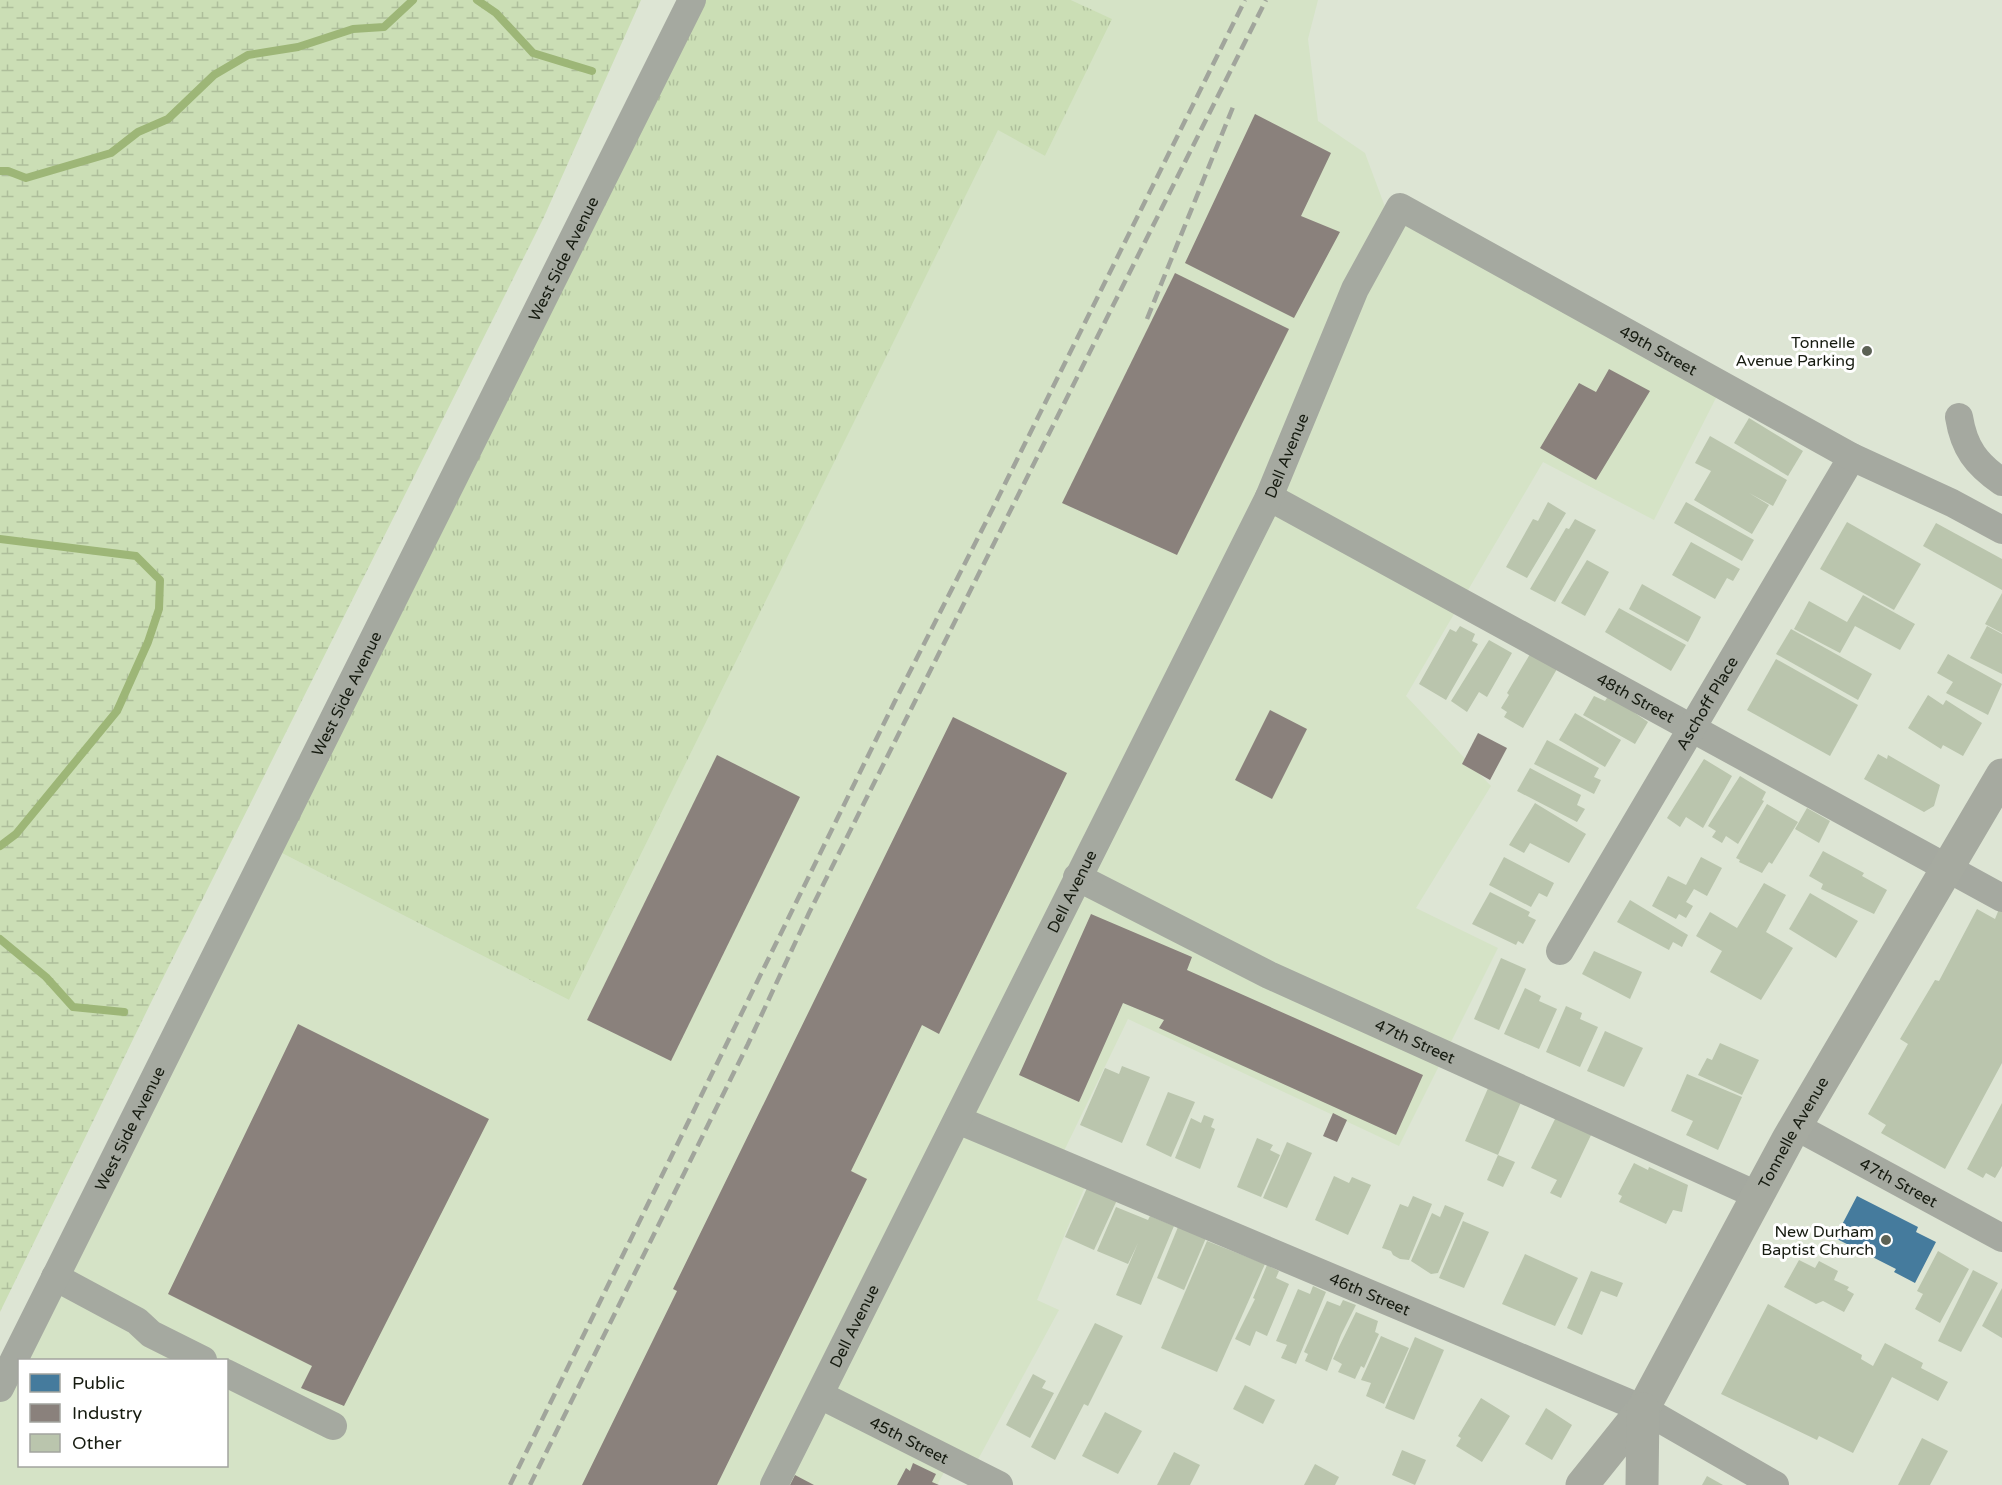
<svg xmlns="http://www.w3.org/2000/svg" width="2002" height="1485" font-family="'Varela Round',sans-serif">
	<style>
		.built { fill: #d5e3c6; fill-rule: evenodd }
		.grass { fill: url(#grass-tufts) }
		.wetland { fill: url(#wetland-marsh) }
		.public { fill: #457b9d }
		.industry { fill: #8a817c }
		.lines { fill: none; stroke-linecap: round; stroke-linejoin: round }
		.stream { stroke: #9db677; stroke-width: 8 }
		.building { fill: #bac5ad }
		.minor { stroke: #a5a9a0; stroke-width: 28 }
		.major { stroke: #a6aaa0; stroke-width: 33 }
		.rail { stroke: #a1a59c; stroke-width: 4.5; stroke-dasharray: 12 6; stroke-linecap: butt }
		.poi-dot { fill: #5c6255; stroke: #fff; stroke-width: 2 }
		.labels { text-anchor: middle; stroke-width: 6; stroke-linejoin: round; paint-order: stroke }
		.street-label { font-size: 16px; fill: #161b10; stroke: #fff }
		.poi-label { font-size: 16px; fill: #161b10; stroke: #fff; text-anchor: end }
	</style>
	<defs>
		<pattern id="grass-tufts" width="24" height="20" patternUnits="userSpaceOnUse" patternTransform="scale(1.5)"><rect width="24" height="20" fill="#cbdeb5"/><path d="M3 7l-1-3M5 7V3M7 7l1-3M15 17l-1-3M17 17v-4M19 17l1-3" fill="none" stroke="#aebe9b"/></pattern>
		<pattern id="wetland-marsh" width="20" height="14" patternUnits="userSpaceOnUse" patternTransform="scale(1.5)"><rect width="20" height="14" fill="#cbdeb5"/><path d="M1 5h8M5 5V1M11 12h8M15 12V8" fill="none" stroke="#aebe9b"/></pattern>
	</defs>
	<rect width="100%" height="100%" fill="#dde5d4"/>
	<!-- built -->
	<path class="built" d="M 1071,0 L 1318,0 L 1308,39 L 1318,121 L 1365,153 L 1388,215 L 1719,392 L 1654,520 L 1543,462 L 1406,696 L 1491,786 L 1416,908 L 1498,948 L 1399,1146 L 1128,1019 L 1063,1153 L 1087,1182 L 1037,1300 L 1059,1310 L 975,1465 L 947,1467 L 937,1485 L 0,1485 L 0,1392 L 270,847 L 569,1000 L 998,129 L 1045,156 L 1111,19 ZM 20,1360 L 226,1360 L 226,1466 L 20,1466 Z"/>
	<!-- grass -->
	<polygon class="grass" points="692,0 1071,0 1112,19 1045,156 998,130 569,1000 270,847"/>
	<!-- wetland -->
	<polygon class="wetland" points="0,0 641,0 543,219 160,984 0,1312"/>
	<!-- public -->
	<polygon class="public" points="1857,1196 1918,1227 1916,1232 1936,1242 1915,1283 1894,1272 1896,1269 1835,1238"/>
	<!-- industry -->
	<g class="industry">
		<polygon points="1255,114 1331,153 1301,216 1340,232 1294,318 1185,263"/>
		<polygon points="1175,273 1289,329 1177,555 1062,503"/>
		<polygon points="1609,369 1650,391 1596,480 1540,448 1579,383 1596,392"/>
		<polygon points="1270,710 1307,729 1272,799 1235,780"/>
		<polygon points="953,717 1067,773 939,1034 922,1025 851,1171 867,1179 717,1485 582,1485 677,1291 673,1289"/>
		<polygon points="1478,733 1507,748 1490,780 1462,764"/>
		<polygon points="717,755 800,797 671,1061 587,1020"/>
		<polygon points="1091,914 1192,957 1187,970 1423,1075 1396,1135 1159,1028 1164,1020 1123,1003 1079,1102 1019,1075"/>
		<polygon points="298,1024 489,1119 344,1406 301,1388 312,1366 168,1294"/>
		<polygon points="1333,1113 1347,1120 1337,1142 1323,1136"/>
		<polygon points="913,1463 936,1474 932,1482 939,1485 897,1485 906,1468 910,1471"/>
		<polygon points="795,1475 814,1485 790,1485"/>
	</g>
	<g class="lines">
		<!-- stream -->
		<g class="stream">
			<polyline points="477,0 496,13 533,53 592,71"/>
			<polyline points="0,171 8,171 26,178 111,153 138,132 168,119 214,75 248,55 298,47 353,29 384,27 413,0"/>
			<polyline points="0,539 136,556 160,580 159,609 148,642 117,711 16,834 0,846"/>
			<polyline points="0,939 46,977 73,1007 124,1012"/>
		</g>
	</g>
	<!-- building -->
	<g class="building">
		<polygon points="1749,418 1803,451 1788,476 1734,443"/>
		<polygon points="1710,436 1787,480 1773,506 1749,493 1769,505 1752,534 1694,500 1711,471 1695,463"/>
		<polygon points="1548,502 1566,513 1527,578 1506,567 1533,519 1538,521"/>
		<polygon points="1686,502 1754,540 1742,561 1674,523"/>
		<polygon points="1575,519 1596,530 1555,602 1530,589 1566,528 1569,529"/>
		<polygon points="1847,522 1921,564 1894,610 1820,569"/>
		<polygon points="1936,523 2002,559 2002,590 1923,546"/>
		<polygon points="1691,542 1740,569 1733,581 1727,578 1715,599 1672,575"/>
		<polygon points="1587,560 1609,572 1585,616 1561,603"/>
		<polygon points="1642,584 1701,617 1688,642 1629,609"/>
		<polygon points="2002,593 2002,633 1985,624"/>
		<polygon points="1863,595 1915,624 1900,650 1855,626 1840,653 1794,629 1809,601 1847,622"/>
		<polygon points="1619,608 1686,645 1671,671 1605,632"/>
		<polygon points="1460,626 1475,634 1472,641 1478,644 1446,700 1419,684 1450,629 1456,632"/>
		<polygon points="1987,626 2002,634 2002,674 1970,658"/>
		<polygon points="1791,629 1872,674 1858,700 1776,654"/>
		<polygon points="1489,640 1512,653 1487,697 1479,692 1467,712 1451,701"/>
		<polygon points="1530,654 1557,669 1523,728 1504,717 1507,712 1501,708 1509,695 1507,693"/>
		<polygon points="1948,654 2002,684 1988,715 1946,693 1953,682 1937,673"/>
		<polygon points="1776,659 1858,705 1830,756 1747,710"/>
		<polygon points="1609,695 1648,722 1635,744 1583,715 1594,696 1605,701"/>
		<polygon points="1928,695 1943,705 1946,700 1982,723 1963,756 1943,745 1941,749 1908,728"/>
		<polygon points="1575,713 1621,740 1605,767 1559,740"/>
		<polygon points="1547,740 1599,768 1594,777 1601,780 1594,794 1534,764"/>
		<polygon points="1878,754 1887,759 1888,755 1940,785 1934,806 1924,812 1864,779"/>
		<polygon points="1704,759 1732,776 1703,828 1686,817 1680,827 1667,818"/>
		<polygon points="1530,768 1581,795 1577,805 1585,809 1577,822 1517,791"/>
		<polygon points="1740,776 1766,792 1762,800 1764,801 1738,844 1726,836 1722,843 1712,837 1716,831 1708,826"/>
		<polygon points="1535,803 1586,834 1569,863 1530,843 1524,853 1509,845"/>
		<polygon points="1767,804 1798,822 1772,864 1769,862 1762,873 1739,862 1740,860 1736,858"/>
		<polygon points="1807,808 1830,821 1819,843 1795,829"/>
		<polygon points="1823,851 1864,873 1862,876 1887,890 1874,914 1821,889 1823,884 1809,876"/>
		<polygon points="1504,857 1554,883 1547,897 1539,893 1531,907 1489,885"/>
		<polygon points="1701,857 1722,868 1707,896 1694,889 1686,902 1693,906 1686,918 1679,914 1676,919 1652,906 1668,876 1686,885"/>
		<polygon points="1764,883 1786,895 1766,932 1793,948 1761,1000 1710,972 1722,951 1696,936 1710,912 1737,928"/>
		<polygon points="1490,892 1530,912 1528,916 1536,920 1523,944 1518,941 1516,945 1472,924"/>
		<polygon points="1810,893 1858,921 1836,958 1789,929"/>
		<polygon points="1630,900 1688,935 1682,947 1673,942 1669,950 1617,922"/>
		<polygon points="1977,909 1995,919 1999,909 2002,911 2002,1063 1945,1169 1881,1133 1886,1125 1868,1114 1908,1044 1900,1039 1935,980 1939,981"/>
		<polygon points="1594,951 1642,972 1630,999 1582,974"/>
		<polygon points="1501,958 1526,969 1499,1030 1474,1019"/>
		<polygon points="1525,988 1541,996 1539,1001 1557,1009 1539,1049 1504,1034"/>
		<polygon points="1566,1006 1582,1013 1580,1019 1598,1027 1580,1067 1546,1052"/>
		<polygon points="1605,1031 1643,1048 1624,1087 1587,1071"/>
		<polygon points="1720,1043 1759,1060 1742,1095 1698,1075 1707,1058 1712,1060"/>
		<polygon points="1122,1066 1150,1077 1122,1143 1080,1125 1105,1068 1119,1074"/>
		<polygon points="1687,1074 1742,1097 1718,1150 1686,1135 1693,1121 1671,1111"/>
		<polygon points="1489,1086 1522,1100 1498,1155 1515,1162 1503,1187 1487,1180 1498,1155 1465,1141"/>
		<polygon points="1168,1092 1195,1102 1171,1157 1146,1145"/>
		<polygon points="2002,1103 2002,1166 1995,1178 1986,1173 1983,1178 1967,1169"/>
		<polygon points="1204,1115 1214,1119 1211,1127 1215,1129 1200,1169 1175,1158 1191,1118 1201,1123"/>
		<polygon points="1556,1117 1592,1133 1561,1198 1550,1193 1557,1180 1531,1168"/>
		<polygon points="1257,1138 1273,1145 1270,1150 1280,1155 1261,1197 1237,1187"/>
		<polygon points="1287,1142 1312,1153 1287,1208 1263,1198"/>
		<polygon points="1634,1163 1648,1170 1649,1167 1688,1185 1682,1212 1673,1210 1666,1224 1619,1202 1622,1196 1618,1194"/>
		<polygon points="1334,1176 1349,1183 1352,1177 1371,1185 1348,1235 1315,1220"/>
		<polygon points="1087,1188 1117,1200 1094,1250 1065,1237"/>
		<polygon points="1413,1196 1432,1204 1409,1260 1400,1259 1393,1255 1391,1251 1382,1248 1400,1204 1408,1207"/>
		<polygon points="1445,1205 1464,1213 1438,1273 1431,1274 1411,1261 1432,1213 1440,1217"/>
		<polygon points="1116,1207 1148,1220 1150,1216 1174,1226 1141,1305 1116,1295 1138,1243 1128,1264 1097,1251"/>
		<polygon points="1463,1221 1489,1232 1464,1288 1439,1278"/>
		<polygon points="1178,1227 1206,1238 1184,1290 1157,1278"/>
		<polygon points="1207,1241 1265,1264 1217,1372 1161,1348"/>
		<polygon points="1938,1251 1969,1269 1940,1323 1915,1309 1923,1294 1917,1291"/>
		<polygon points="1525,1254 1578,1278 1555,1326 1502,1304"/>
		<polygon points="1799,1260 1815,1268 1819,1261 1838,1271 1834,1280 1849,1287 1847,1290 1854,1294 1844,1312 1823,1301 1816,1304 1784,1287"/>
		<polygon points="1267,1265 1279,1271 1276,1278 1289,1284 1267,1336 1256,1331 1250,1346 1235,1339 1255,1299 1253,1298"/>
		<polygon points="1973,1270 1998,1283 1961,1352 1938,1341"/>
		<polygon points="1591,1271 1623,1283 1617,1297 1601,1291 1582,1335 1567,1328"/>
		<polygon points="1313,1286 1326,1292 1296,1364 1281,1358 1287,1345 1276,1341 1298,1289 1310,1294"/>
		<polygon points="2002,1288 2002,1338 1982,1326"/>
		<polygon points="1343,1300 1356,1305 1341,1335 1327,1371 1305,1361 1308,1354 1304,1352 1327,1301 1340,1306"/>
		<polygon points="1768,1304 1862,1355 1861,1359 1873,1366 1885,1343 1923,1363 1921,1368 1948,1382 1938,1401 1892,1377 1853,1453 1819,1436 1817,1440 1721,1394"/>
		<polygon points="1356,1312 1378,1321 1375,1332 1379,1334 1364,1368 1361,1366 1355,1379 1338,1372 1342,1364 1333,1359"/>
		<polygon points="1095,1323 1123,1336 1088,1406 1084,1404 1055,1460 1031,1447"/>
		<polygon points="1381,1336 1409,1348 1384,1404 1366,1396 1371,1383 1361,1380"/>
		<polygon points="1415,1337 1444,1350 1414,1420 1385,1408"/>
		<polygon points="1033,1374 1046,1381 1042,1388 1054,1393 1030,1438 1006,1425"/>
		<polygon points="1245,1385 1275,1400 1263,1424 1233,1409"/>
		<polygon points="1481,1398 1510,1416 1482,1462 1456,1446 1461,1438 1458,1436"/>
		<polygon points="1546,1408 1572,1425 1552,1460 1525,1444"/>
		<polygon points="1105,1412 1142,1431 1118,1474 1082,1456"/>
		<polygon points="1922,1438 1948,1451 1930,1485 1898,1485"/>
		<polygon points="1402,1450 1426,1460 1415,1485 1392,1475"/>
		<polygon points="1174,1452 1200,1465 1190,1485 1157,1485"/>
		<polygon points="1315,1464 1339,1477 1335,1485 1304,1485"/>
		<polygon points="1707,1476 1723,1485 1702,1485"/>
	</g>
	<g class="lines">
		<!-- minor -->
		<g class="minor">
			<path d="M 1959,417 C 1964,448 1976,464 2002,482"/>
			<path id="s1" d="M 1269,497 L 2002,898"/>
			<path id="s2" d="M 1077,877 L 1269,975 L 1759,1196"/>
			<path id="s3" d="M 1560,951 L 1852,457"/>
			<path id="s4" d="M 958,1120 L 1643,1409 L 1775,1485"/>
			<path id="s5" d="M 1795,1126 L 2002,1238"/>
			<polyline points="55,1277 137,1321 151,1334 203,1360"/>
			<polyline points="226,1373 333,1426"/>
			<path id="s6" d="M 0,1388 L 692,0"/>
			<path id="s7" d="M 820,1395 L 999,1485"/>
			<path id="s8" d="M 774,1485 L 1269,497 L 1355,289 L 1400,207 L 1852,457 L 1952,503 L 2002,530"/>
		</g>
		<!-- major -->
		<g class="major">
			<path id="s9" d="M 1582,1485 L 1643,1409 L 1788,1139 L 2002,775"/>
			<polyline points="1642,1485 1643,1409"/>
		</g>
		<!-- rail -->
		<g class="rail">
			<polyline points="1147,319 1233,107"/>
			<polyline points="510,1485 894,703 992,510 1245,0"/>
			<polyline points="530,1485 748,1044 809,913 1266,0"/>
		</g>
	</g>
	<!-- markers -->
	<g class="poi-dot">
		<circle cx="1867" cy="351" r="6"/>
		<circle cx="1886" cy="1240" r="6"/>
	</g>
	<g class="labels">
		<!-- street labels -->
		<g class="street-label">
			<text dy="6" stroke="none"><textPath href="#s6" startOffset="1262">West Side Avenue</textPath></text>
			<text dy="6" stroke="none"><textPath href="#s8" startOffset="1719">49th Street</textPath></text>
			<text dy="6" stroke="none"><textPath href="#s8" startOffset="1150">Dell Avenue</textPath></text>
			<text dy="6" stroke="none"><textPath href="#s6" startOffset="776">West Side Avenue</textPath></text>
			<text dy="6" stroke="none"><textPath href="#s1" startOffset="418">48th Street</textPath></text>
			<text dy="6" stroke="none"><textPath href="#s3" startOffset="288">Aschoff Place</textPath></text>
			<text dy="6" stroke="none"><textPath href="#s8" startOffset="664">Dell Avenue</textPath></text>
			<text dy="6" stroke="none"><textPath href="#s2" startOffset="376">47th Street</textPath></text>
			<text dy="6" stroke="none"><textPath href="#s6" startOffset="290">West Side Avenue</textPath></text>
			<text dy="6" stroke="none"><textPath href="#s9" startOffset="412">Tonnelle Avenue</textPath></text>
			<text dy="6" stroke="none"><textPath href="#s5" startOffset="118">47th Street</textPath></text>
			<text dy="6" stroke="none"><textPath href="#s4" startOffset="447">46th Street</textPath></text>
			<text dy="6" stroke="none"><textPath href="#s8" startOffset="178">Dell Avenue</textPath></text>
			<text dy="6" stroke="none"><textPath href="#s7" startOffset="100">45th Street</textPath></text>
		</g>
		<!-- poi labels -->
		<g class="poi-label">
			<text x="1855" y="348">Tonnelle<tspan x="1855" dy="18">Avenue Parking</tspan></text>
			<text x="1874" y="1237">New Durham<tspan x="1874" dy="18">Baptist Church</tspan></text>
		</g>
	</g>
	<!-- legend -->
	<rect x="18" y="1359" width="210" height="108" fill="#ffffff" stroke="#a2a49f" stroke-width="1.5"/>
	<rect x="30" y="1374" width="30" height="18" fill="#457b9d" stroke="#a2a49f" stroke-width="1.5"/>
	<text x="72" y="1389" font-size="18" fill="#161b10">Public</text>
	<rect x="30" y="1404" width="30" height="18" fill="#8a817c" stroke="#a2a49f" stroke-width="1.5"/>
	<text x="72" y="1419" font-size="18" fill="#161b10">Industry</text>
	<rect x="30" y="1434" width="30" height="18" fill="#bac5ad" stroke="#a2a49f" stroke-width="1.5"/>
	<text x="72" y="1449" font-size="18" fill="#161b10">Other</text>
</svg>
